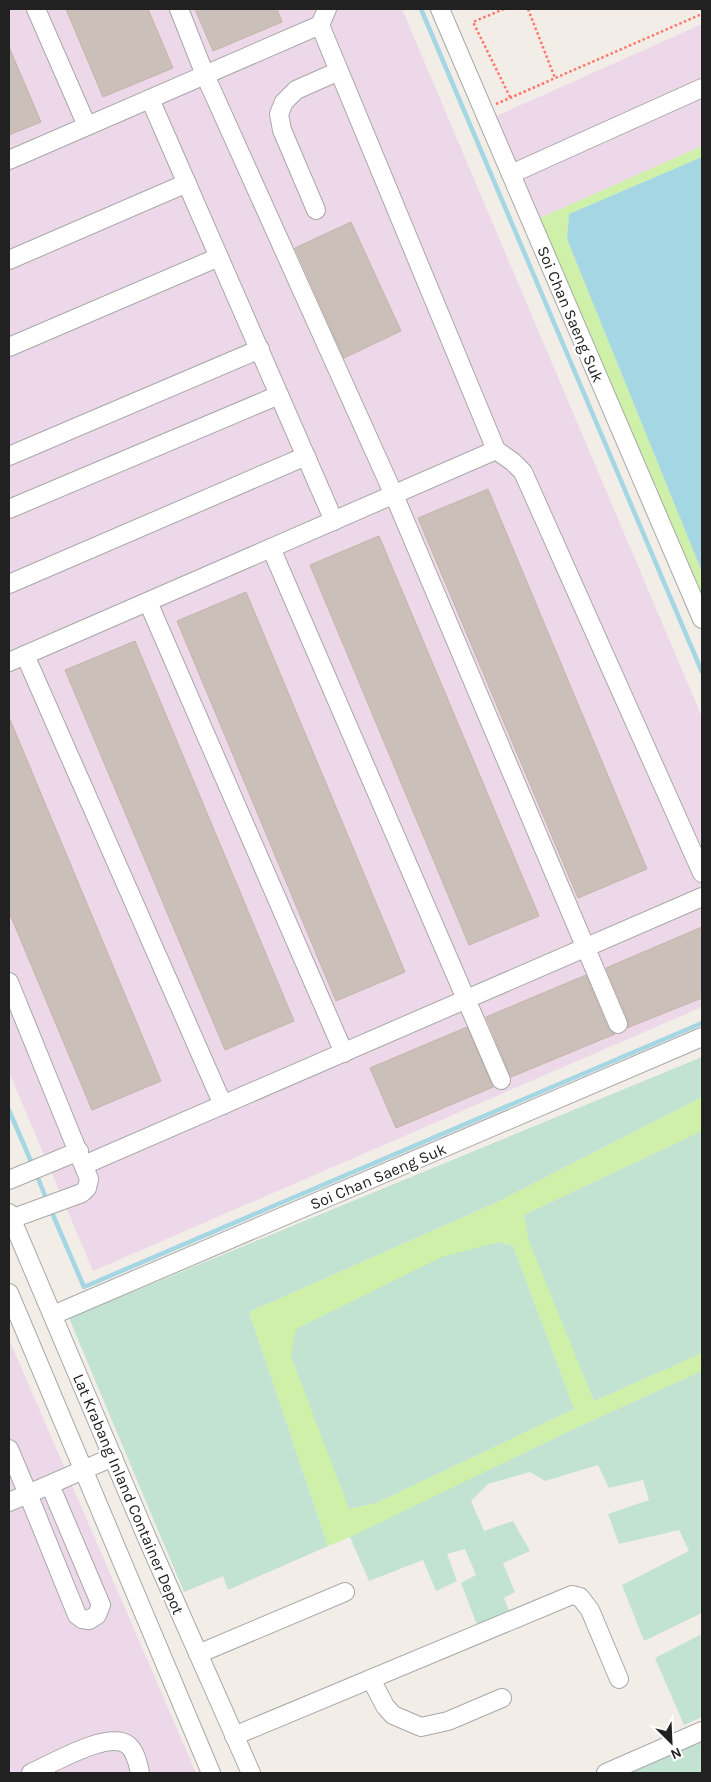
<svg xmlns="http://www.w3.org/2000/svg" width="711" height="1782" font-family="Karla,sans-serif">
	<style>
		.industrial { fill: #ecd8e9 }
		.grass { fill: #cef0a9; fill-rule: evenodd }
		.wetland { fill: #c2e2d2 }
		.water { fill: #a4d7e3 }
		.lines { fill: none; stroke-linecap: round; stroke-linejoin: round }
		.stream { stroke: #a4d7e3; stroke-width: 4.5 }
		.building { fill: #cbc0b9; stroke: #c5b4a7 }
		.minor-casing { stroke: #a8a8a8; stroke-width: 20 }
		.path { stroke: #ff766b; stroke-width: 2.5; stroke-dasharray: 2.5 2.5; stroke-linecap: butt }
		.minor { stroke: #fff; stroke-width: 18 }
		.labels { text-anchor: middle; stroke-width: 4.5; stroke-linejoin: round; paint-order: stroke }
		.street-label { font-size: 16px; fill: #212121; stroke: #fff }
	</style>
	<rect width="100%" height="100%" fill="#f2eee7"/>
	<!-- industrial -->
	<g class="industrial">
		<polygon points="9,9 402,9 702,717 702,1007 93,1271 9,1072"/>
		<polygon points="702,24 702,146 538,219 492,118"/>
		<polygon points="9,1339 196,1773 9,1773"/>
	</g>
	<!-- grass -->
	<g class="grass">
		<polygon points="702,146 702,157 569,214 567,239 702,572 702,603 538,219"/>
		<path d="M 702,1097 L 702,1131 L 524,1215 L 594,1401 L 702,1353 L 702,1371 L 580,1426 L 358,1534 L 328,1546 L 249,1312 L 497,1202 ZM 499,1242 L 513,1246 L 574,1409 L 376,1503 L 349,1509 Z"/>
	</g>
	<!-- wetland -->
	<g class="wetland">
		<polygon points="702,1057 702,1097 497,1202 249,1312 328,1546 228,1590 223,1576 184,1592 69,1318"/>
		<polygon points="702,1131 702,1353 594,1401 529,1241 524,1215"/>
		<polygon points="499,1242 513,1246 574,1409 376,1503 349,1509 291,1356 296,1329 442,1257"/>
		<polygon points="702,1371 702,1613 644,1641 622,1585 689,1551 679,1530 619,1544 608,1514 649,1500 643,1480 609,1488 598,1465 545,1481 530,1472 488,1484 471,1501 484,1531 513,1521 530,1551 503,1563 515,1592 504,1598 510,1613 477,1625 461,1583 476,1575 465,1549 447,1554 457,1581 436,1591 423,1560 369,1581 350,1537 580,1426"/>
		<polygon points="702,1634 702,1717 684,1725 655,1658"/>
		<polygon points="702,1735 702,1773 613,1773"/>
	</g>
	<!-- water -->
	<polygon class="water" points="702,157 702,572 567,239 569,214"/>
	<g class="lines">
		<!-- stream -->
		<g class="stream">
			<polyline points="421,9 702,672"/>
			<polyline points="9,1110 33,1166"/>
			<polyline points="36,1173 47,1201"/>
			<polyline points="50,1208 84,1287 702,1023"/>
		</g>
	</g>
	<!-- building -->
	<g class="building">
		<polygon points="66,9 148,9 173,68 103,97"/>
		<polygon points="195,9 277,9 282,22 213,51"/>
		<polygon points="9,47 41,122 9,135"/>
		<polygon points="351,222 401,331 344,358 295,248"/>
		<polygon points="488,489 647,869 578,898 418,518"/>
		<polygon points="379,536 539,916 469,945 310,565"/>
		<polygon points="246,592 405,972 336,1001 177,621"/>
		<polygon points="135,641 294,1021 225,1050 65,670"/>
		<polygon points="9,717 161,1081 92,1110 9,912"/>
		<polygon points="702,927 702,998 627,1028 628,1020 606,968"/>
		<polygon points="586,975 608,1028 615,1034 511,1077 486,1017"/>
		<polygon points="467,1027 493,1087 396,1128 370,1068"/>
	</g>
	<g class="lines">
		<defs>
			<g id="minor">
				<polyline points="36,9 87,126"/>
				<polyline points="179,9 205,75 394,495 618,1024"/>
				<polyline points="440,9 702,619"/>
				<polyline points="320,25 496,450 513,462 523,472 702,873"/>
				<polyline points="150,99 334,521"/>
				<polyline points="9,160 320,25 327,9"/>
				<polyline points="511,174 702,88"/>
				<polyline points="316,210 282,130 279,114 284,102 296,90 339,71"/>
				<polyline points="9,260 187,183"/>
				<polyline points="9,347 219,257"/>
				<polyline points="9,456 260,349"/>
				<polyline points="9,509 279,395"/>
				<polyline points="271,548 501,1080"/>
				<polyline points="9,584 306,456"/>
				<polyline points="148,602 344,1053"/>
				<polyline points="25,655 223,1105"/>
				<polyline points="9,662 496,450"/>
				<polyline points="9,982 89,1179 87,1188 82,1193 11,1219"/>
				<polyline points="84,1165 702,897"/>
				<polyline points="9,1180 79,1151"/>
				<polyline points="9,1213 147,1538 251,1773"/>
				<polyline points="9,1293 211,1773"/>
				<polyline points="53,1315 702,1037"/>
				<polyline points="9,1449 28,1494 113,1457"/>
				<polyline points="9,1502 28,1494 77,1615 82,1619 89,1620 97,1615 101,1605 50,1485"/>
				<polyline points="198,1654 345,1592"/>
				<polyline points="371,1679 385,1706 393,1715 421,1727 448,1721 502,1698"/>
				<polyline points="234,1736 572,1595 580,1597 590,1610 619,1679"/>
				<path d="M 31,1773 C 52,1764 108,1730 128,1745 C 136,1752 138,1764 140,1773"/>
				<polyline points="606,1773 702,1731"/>
			</g>
		</defs>
		<!-- minor casing -->
		<use href="#minor" class="minor-casing"/>
		<!-- path -->
		<g class="path">
			<polyline points="504,9 473,22 510,97"/>
			<polyline points="528,9 555,78"/>
			<polyline points="496,104 702,14"/>
		</g>
		<!-- minor -->
		<use href="#minor" class="minor"/>
	</g>
	<g class="labels">
		<!-- street labels -->
		<g class="street-label">
			<text transform="translate(571 314) rotate(67)" y="6">Soi Chan Saeng Suk</text>
			<text transform="translate(378 1176) rotate(-23)" y="6">Soi Chan Saeng Suk</text>
			<text transform="translate(129 1494) rotate(67)" y="6">Lat Krabang Inland Container Depot</text>
		</g>
	</g>
	<!-- border -->
	<rect width="711" height="1782" fill="none" stroke="#212121" stroke-width="20"/>
	<!-- north arrow -->
	<g transform="translate(671 1742) rotate(156)" stroke="#ffffff" stroke-width="4" paint-order="stroke">
	<path d="M0-4L9 19L0 12L-9 19Z" fill="#212121"/>
	<text y="-8" font-size="14" font-weight="bold" text-anchor="middle" fill="#212121">N</text>
	</g>
</svg>
